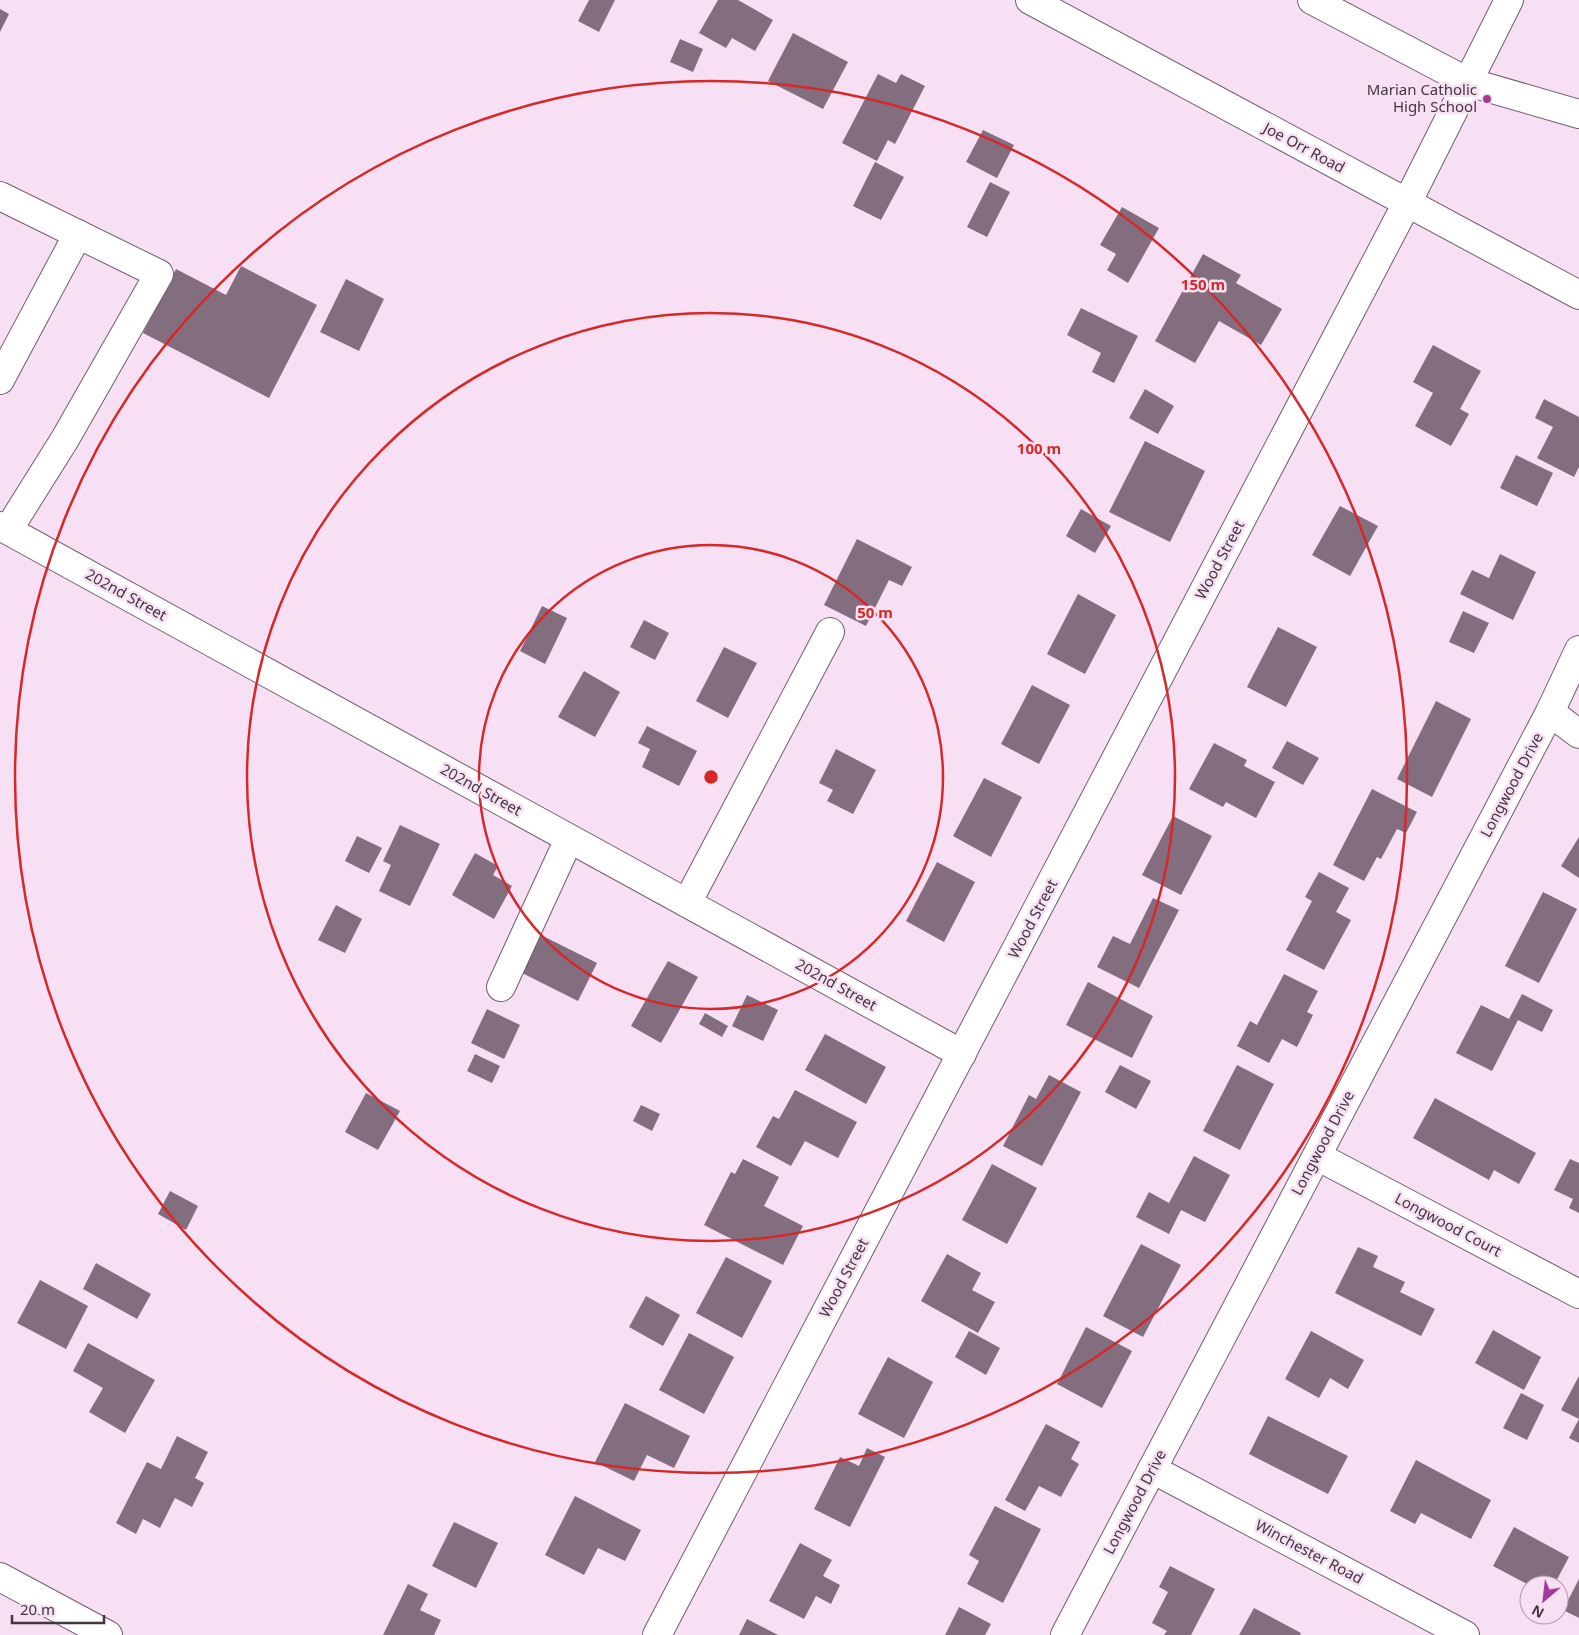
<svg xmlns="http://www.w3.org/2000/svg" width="1579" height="1635" font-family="'Noto Sans',sans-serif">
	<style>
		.building { fill: #826e7f }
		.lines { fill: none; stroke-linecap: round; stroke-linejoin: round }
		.minor-casing { stroke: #715d6f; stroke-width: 30 }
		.minor { stroke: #fff; stroke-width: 28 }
		.ring { fill: none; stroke: #d62828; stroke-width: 2.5 }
		.poi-dot { fill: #a3399b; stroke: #f8e0f4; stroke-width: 2 }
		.labels { text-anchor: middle; stroke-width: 5; stroke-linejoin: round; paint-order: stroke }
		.poi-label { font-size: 15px; fill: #41373f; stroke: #f8e0f4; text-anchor: end }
		.street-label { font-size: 15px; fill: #41373f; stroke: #f8e0f4 }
		.centre { fill: #d62828; stroke: #f8e0f4; stroke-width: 2.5 }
		.ring-label { font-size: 15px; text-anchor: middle; font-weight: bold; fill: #d62828; stroke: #f8e0f4; stroke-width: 5; stroke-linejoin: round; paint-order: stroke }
	</style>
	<rect width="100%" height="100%" fill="#f8e0f4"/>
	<!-- building -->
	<g class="building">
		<polygon points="589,0 615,0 599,32 578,21"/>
		<polygon points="718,0 738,0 773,20 755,51 732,38 726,48 699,33"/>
		<polygon points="0,9 9,14 0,32"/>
		<polygon points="793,33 848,62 823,109 768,81"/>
		<polygon points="680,39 703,49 693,72 670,62"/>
		<polygon points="878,74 896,83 901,74 925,86 895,144 888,140 877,161 842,143"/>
		<polygon points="983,130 1014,145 997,178 966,162"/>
		<polygon points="875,162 904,177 881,220 853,206"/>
		<polygon points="990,182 1010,192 987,237 967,227"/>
		<polygon points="1122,207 1159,228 1128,283 1107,270 1116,254 1100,245"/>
		<polygon points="1203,254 1241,275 1236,283 1282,309 1261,345 1219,321 1195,363 1155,341"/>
		<polygon points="241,266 317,305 269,398 143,333 176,269 226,295"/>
		<polygon points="346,279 384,299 359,351 320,332"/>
		<polygon points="1081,308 1138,336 1114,383 1092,372 1101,353 1067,335"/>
		<polygon points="1433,345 1481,371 1460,409 1469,414 1451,446 1415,426 1433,393 1413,382"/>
		<polygon points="1145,389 1174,406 1158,434 1129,418"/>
		<polygon points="1544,399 1579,417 1579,467 1574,477 1537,458 1553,427 1535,418"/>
		<polygon points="1145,441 1205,471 1170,542 1109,512"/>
		<polygon points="1516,455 1553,473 1537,506 1500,488"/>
		<polygon points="1340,506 1378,526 1350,576 1312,555"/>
		<polygon points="1081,509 1111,526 1095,553 1066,536"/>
		<polygon points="857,539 912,567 902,586 889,580 866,626 824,605"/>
		<polygon points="1500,554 1536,572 1513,620 1460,594 1472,570 1489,578"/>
		<polygon points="1078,594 1116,615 1085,674 1047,654"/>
		<polygon points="542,606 567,618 545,664 520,651"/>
		<polygon points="1463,611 1489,623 1474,653 1449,642"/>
		<polygon points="644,620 669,633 655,660 630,647"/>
		<polygon points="1278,627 1317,647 1286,707 1247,687"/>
		<polygon points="724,647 757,663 728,718 696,701"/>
		<polygon points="584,671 620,692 595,737 558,717"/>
		<polygon points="1032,685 1070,705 1039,764 1001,744"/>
		<polygon points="1436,701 1471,719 1432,797 1397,779"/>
		<polygon points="647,726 697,751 679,786 642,767 650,749 638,743"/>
		<polygon points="1287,741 1319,758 1303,785 1272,768"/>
		<polygon points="1214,743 1247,760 1244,766 1275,782 1256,818 1226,802 1223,807 1189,789"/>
		<polygon points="836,749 876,770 853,814 827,801 833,790 819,783"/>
		<polygon points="984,778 1022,797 991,857 953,836"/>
		<polygon points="1372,789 1417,812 1406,833 1397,829 1381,859 1377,857 1364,881 1333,865"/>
		<polygon points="1173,816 1212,836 1181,895 1142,875"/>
		<polygon points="400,825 440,844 410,906 379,891 391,865 383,861"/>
		<polygon points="357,836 382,848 369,873 345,861"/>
		<polygon points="1579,837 1579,878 1561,866"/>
		<polygon points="475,853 498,866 493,875 512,886 494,919 452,895"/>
		<polygon points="937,862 975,882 944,942 906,921"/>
		<polygon points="1319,872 1349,888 1336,912 1351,920 1324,970 1286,950 1312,901 1305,897"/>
		<polygon points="1543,892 1577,909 1539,983 1505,966"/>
		<polygon points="1153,898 1179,910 1139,988 1097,967 1113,936 1130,944"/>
		<polygon points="336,905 362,919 345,953 318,940"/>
		<polygon points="537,933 597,963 578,1001 518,971"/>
		<polygon points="668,961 698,977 661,1043 631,1026"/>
		<polygon points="1284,974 1318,991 1307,1012 1313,1015 1297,1047 1282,1039 1269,1063 1237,1046 1250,1021 1257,1025"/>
		<polygon points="1088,982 1153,1016 1132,1058 1066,1025"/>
		<polygon points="1522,994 1553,1010 1542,1032 1518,1020 1492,1071 1456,1053 1481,1005 1509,1019"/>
		<polygon points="747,995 778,1010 763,1041 732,1026"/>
		<polygon points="487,1009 520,1025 504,1059 471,1043"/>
		<polygon points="705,1013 728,1026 722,1037 699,1024"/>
		<polygon points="825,1034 886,1067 866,1104 805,1070"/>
		<polygon points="475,1054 500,1066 492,1083 467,1071"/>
		<polygon points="1120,1065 1151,1081 1136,1109 1105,1092"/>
		<polygon points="1237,1065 1274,1084 1240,1150 1203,1131"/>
		<polygon points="1049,1075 1081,1092 1042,1166 1003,1146 1029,1095 1036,1099"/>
		<polygon points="795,1090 857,1122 838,1158 805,1141 791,1166 756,1147 773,1116 779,1119"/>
		<polygon points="366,1093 400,1111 378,1150 345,1132"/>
		<polygon points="1435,1098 1536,1153 1519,1184 1494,1170 1489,1180 1413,1138"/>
		<polygon points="641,1105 660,1114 652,1131 633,1121"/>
		<polygon points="1194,1156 1230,1175 1205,1222 1181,1210 1169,1234 1136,1217 1149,1192 1169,1203"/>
		<polygon points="743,1159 779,1177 764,1206 803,1226 783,1265 704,1225 731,1172 735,1174"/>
		<polygon points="1570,1159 1579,1163 1579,1213 1569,1208 1573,1199 1554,1190"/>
		<polygon points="992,1164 1037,1188 1007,1244 962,1220"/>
		<polygon points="170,1191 198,1206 186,1230 158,1214"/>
		<polygon points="1141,1244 1181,1265 1143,1337 1103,1316"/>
		<polygon points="1358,1247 1378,1256 1373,1267 1405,1282 1400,1292 1435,1309 1421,1336 1335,1293"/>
		<polygon points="947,1254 981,1273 972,1290 995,1302 978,1333 921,1301"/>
		<polygon points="726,1257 772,1281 742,1338 696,1313"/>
		<polygon points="96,1263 151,1294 137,1319 83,1289"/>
		<polygon points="40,1280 88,1306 66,1349 17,1323"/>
		<polygon points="646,1296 680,1315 663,1346 629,1327"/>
		<polygon points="1086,1327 1132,1351 1102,1408 1057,1384"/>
		<polygon points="1493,1330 1541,1357 1524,1390 1475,1363"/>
		<polygon points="969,1331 1000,1348 986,1375 955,1357"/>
		<polygon points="1311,1331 1364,1360 1348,1389 1330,1378 1319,1398 1285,1379"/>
		<polygon points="689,1333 734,1357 704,1414 659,1390"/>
		<polygon points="88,1343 155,1380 125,1433 89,1412 103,1388 73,1371"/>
		<polygon points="888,1357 933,1382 904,1438 858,1414"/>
		<polygon points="1579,1376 1579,1443 1569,1438 1579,1419 1561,1410"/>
		<polygon points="1521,1393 1544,1405 1527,1440 1503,1428"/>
		<polygon points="625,1403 690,1436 674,1468 647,1455 634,1481 595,1462"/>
		<polygon points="1268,1416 1348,1456 1328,1494 1249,1454"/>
		<polygon points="1046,1424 1080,1442 1071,1459 1079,1464 1061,1497 1039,1486 1025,1511 1005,1500"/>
		<polygon points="177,1436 208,1452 195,1478 204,1483 192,1507 175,1498 160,1528 143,1519 136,1534 116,1523 147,1462 161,1469"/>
		<polygon points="867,1448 885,1457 850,1527 814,1509 840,1457 859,1466"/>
		<polygon points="1416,1460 1491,1500 1471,1539 1421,1513 1415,1524 1390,1511"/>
		<polygon points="575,1496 641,1530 625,1561 598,1548 584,1575 545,1555"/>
		<polygon points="995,1506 1041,1529 1003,1603 967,1584 979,1561 969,1555"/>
		<polygon points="454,1522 498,1543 476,1588 432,1566"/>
		<polygon points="1514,1527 1569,1557 1554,1585 1529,1585 1493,1566"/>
		<polygon points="800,1543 832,1560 823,1576 840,1585 831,1604 816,1596 804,1619 769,1601"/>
		<polygon points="1170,1566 1215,1589 1191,1635 1164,1635 1167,1631 1152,1623 1168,1592 1159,1587"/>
		<polygon points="1579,1579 1579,1618 1563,1610"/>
		<polygon points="408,1584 428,1594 420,1610 441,1620 434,1635 383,1635"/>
		<polygon points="959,1607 991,1624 985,1635 945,1635"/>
		<polygon points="1254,1608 1301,1633 1300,1635 1239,1635"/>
		<polygon points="747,1619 778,1635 739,1635"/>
	</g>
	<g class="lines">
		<defs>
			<g id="minor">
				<polyline points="1030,0 1579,295"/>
				<polyline points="1312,0 1468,82 1579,114"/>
				<polyline points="0,196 159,274 65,439 8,530"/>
				<polyline points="0,380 78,234"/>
				<polyline points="0,526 962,1054"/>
				<polyline points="1550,712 1579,734"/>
				<polyline points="687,903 830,632"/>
				<polyline points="501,987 569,839"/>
				<polyline points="1317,1156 1579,1294"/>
				<polyline points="1152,1469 1465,1635"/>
				<polyline points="0,1577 108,1635"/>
				<polyline points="657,1635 1407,203 1509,0"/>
				<polyline points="1065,1635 1550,712 1579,650"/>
			</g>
		</defs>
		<!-- minor casing -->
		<use href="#minor" class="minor-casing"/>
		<!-- minor -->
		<use href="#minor" class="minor"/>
	</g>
	<!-- distance rings -->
	<g class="ring">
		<circle cx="711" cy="777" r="232"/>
		<circle cx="711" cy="777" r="464"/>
		<circle cx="711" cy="777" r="696"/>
	</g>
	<!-- markers -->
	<circle class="poi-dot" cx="1487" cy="99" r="5"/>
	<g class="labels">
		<!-- poi labels -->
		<g class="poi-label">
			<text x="1477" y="95">Marian Catholic<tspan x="1477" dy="17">High School</tspan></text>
		</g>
		<!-- street labels -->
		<g class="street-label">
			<text transform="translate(1304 148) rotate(28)" y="5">Joe Orr Road</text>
			<text transform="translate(1220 560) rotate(-62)" y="5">Wood Street</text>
			<text transform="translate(126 595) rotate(29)" y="5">202nd Street</text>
			<text transform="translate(1512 785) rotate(-62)" y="5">Longwood Drive</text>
			<text transform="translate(481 790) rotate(29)" y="5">202nd Street</text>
			<text transform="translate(1033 919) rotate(-62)" y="5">Wood Street</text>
			<text transform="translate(836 985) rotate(29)" y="5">202nd Street</text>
			<text transform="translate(1323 1143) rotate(-62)" y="5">Longwood Drive</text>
			<text transform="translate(1448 1225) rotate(28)" y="5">Longwood Court</text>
			<text transform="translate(844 1278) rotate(-62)" y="5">Wood Street</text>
			<text transform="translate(1135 1502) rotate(-62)" y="5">Longwood Drive</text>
			<text transform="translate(1309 1552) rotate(28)" y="5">Winchester Road</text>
		</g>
	</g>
	<circle cx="711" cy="777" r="8" class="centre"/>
	<g class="ring-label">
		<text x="1203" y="290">150 m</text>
		<text x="1039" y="454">100 m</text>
		<text x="875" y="618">50 m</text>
	</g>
	<!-- north arrow -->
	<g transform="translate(1544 1600) rotate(208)"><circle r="24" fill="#f8e0f4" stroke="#af9cac"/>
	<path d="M0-4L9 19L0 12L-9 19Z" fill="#a3399b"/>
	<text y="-8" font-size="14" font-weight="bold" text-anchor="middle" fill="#41373f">N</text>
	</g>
	<!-- scale -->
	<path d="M12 1615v8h92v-8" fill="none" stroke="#41373f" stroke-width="2.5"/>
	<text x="20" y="1615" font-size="15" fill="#41373f" stroke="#f8e0f4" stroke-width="4" paint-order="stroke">20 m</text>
</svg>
